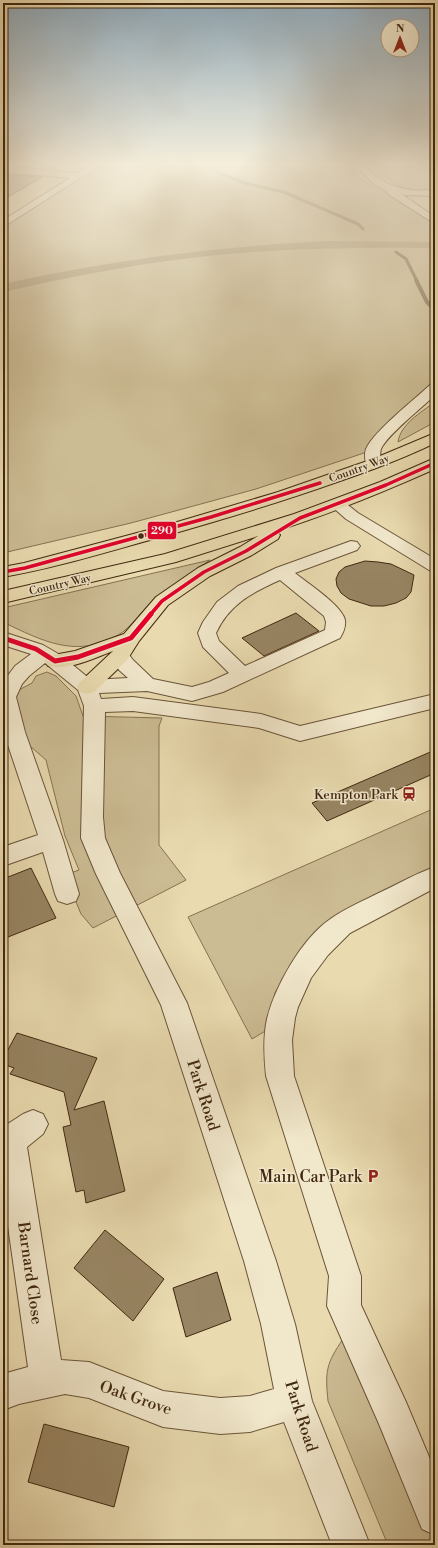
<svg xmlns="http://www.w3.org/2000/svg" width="438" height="1548" font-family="'Libre Bodoni',serif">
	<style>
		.green { fill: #ccbc94; stroke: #867252 }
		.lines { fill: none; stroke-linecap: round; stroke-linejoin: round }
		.stream-far1 { stroke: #846e4f; stroke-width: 3 }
		.stream { stroke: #846e4f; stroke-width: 4 }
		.canal { fill: #b09d79; fill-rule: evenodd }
		.building { fill: #988563; stroke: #412810 }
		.minor-casing { stroke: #6b5438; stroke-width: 2 }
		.highway-casing { stroke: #412810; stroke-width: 2 }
		.minor { fill: #f1e7cb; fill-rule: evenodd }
		.highway { fill: #e9daaf; fill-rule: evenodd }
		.bus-1-far1-casing { stroke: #f1e7cb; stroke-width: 5.5 }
		.bus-1-casing { stroke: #f1e7cb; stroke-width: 8 }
		.bus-1-far1 { stroke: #e4002b; stroke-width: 3.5 }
		.bus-1 { stroke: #e4002b; stroke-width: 5 }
		.bus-dot { fill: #412810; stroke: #f1e7cb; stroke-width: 1.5 }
		.labels { text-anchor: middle; stroke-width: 3; stroke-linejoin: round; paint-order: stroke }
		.far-street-label { font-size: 11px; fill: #412810; stroke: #f1e7cb }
		.poi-label { font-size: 13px; fill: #412810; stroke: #f1e7cb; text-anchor: end }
		.near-street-label { font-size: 16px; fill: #412810; stroke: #f1e7cb }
		.near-poi-label { font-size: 16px; fill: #412810; stroke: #f1e7cb; text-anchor: end }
		.line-badge { stroke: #f1e7cb; stroke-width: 1.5 }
		.badge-label { font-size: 11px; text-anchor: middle; font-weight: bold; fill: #fff }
	</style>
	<rect width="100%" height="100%" fill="#e9daaf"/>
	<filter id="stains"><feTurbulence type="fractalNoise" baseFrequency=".005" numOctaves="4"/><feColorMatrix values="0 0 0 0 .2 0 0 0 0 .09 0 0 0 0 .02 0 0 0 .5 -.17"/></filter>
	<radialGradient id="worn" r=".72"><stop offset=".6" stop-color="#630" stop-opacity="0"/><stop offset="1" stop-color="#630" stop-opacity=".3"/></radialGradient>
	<!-- green -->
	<g class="green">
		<polygon points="95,166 349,166 361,179 435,221 435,388 373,450 256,489 131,523 3,553 3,224"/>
		<path d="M 372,166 L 435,166 L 435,190 C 403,193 395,185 372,166 Z"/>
		<path d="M 435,402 L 435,422 L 398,442 C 400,425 421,412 435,402 Z"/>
		<path d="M 210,560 C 191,573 172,586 153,601 C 142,610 130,629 118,635 C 77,659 42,641 3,622 L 3,608 Z"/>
		<polygon points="47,672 56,676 76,696 83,716 162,718 159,726 159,845 186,880 93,928 81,914 65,875 79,870 65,836 46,760 14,732 6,697 32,683 36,676"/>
		<polygon points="435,808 435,868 345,911 306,943 275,993 267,1030 252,1039 188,917"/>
		<path d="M 343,1339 L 435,1544 L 435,1545 L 388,1545 L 328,1401 C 325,1371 326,1364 343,1339 Z"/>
	</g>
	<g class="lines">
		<!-- stream-far1 -->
		<g class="stream-far1">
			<polyline points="204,166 244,183 284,192 358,224 363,229"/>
			<polyline points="396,252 406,259 417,281"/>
		</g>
		<!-- stream -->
		<polyline class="stream" points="416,280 427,302 435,310"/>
		<!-- canal -->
		<path class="canal" d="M 326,241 L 435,242 L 435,248 C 362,247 290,248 218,255 C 145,262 74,276 3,292 L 3,284 C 112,260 214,247 326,241 Z"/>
	</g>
	<!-- building -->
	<g class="building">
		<polygon points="3,174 42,177 3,200"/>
		<polygon points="365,561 378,562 391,564 414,575 411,592 406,598 396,603 384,606 371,606 349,599 341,593 337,586 336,579 339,572 345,567"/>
		<polygon points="296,613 319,631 264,656 242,638"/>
		<polygon points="435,750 435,773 327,821 312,803"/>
		<polygon points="31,868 56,918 3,939 3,879"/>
		<polygon points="17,1033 97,1058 74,1110 104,1101 125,1191 86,1203 84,1190 76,1192 63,1127 71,1125 64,1092 10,1074 14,1068 3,1064 3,1059"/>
		<polygon points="105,1230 164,1279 133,1321 74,1268"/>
		<polygon points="217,1272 231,1320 186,1337 173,1288"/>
		<polygon points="44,1424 129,1447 114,1507 28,1482"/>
	</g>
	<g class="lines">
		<defs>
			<g id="minor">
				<polygon points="3,166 77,173 89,166 99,166 3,227 3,220 70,178 3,172"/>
				<path d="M 355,166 L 364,166 C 388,188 403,192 435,190 L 435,196 L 403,195 L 435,217 L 435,224 L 388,194 L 387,191 L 373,183 Z"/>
				<path d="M 435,384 L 435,395 C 423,407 387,435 381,449 C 379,455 382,461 378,467 L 373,469 L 368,467 C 365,463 364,454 366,449 C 373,432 415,399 430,385 Z"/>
				<polygon points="337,499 343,501 358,513 435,559 435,571 429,570 346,519 329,504 331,501"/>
				<path d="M 351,541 L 357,542 L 360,546 L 357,550 L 295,573 C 307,583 342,605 345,620 C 346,627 343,633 340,638 L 223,692 L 192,701 L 147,691 L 99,693 L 101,699 L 133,697 L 261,714 L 300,726 L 435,694 L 435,708 L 300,741 L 259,728 L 133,711 L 105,712 L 103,817 L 105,838 L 120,873 L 187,1003 L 276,1261 L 295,1324 L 312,1401 L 370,1545 L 332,1545 L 284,1422 L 250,1432 L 220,1434 L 163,1427 L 89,1398 L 65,1394 L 19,1404 L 3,1410 L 3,1374 L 28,1367 L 3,1191 L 3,1127 L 23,1114 L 33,1110 L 43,1114 L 48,1124 L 43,1134 L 27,1147 L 61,1360 L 89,1362 L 163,1391 L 220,1398 L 250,1396 L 274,1389 L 261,1324 L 244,1261 L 161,1005 L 96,874 L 81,838 L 84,706 L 78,690 L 45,663 L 29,676 L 22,684 L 16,697 L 25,732 L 63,840 L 79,894 L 76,901 L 67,904 L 58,901 L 55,894 L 43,852 L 3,866 L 3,847 L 38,835 L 3,730 L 3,682 L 15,666 L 31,654 L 3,645 L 3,632 L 43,645 L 62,656 L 91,680 L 128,678 L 119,670 L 110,656 L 113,652 L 120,650 L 127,652 L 133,660 L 153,679 L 192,687 L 209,682 L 229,673 L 203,647 L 198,633 L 203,622 L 217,602 L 238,586 L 276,568 ZM 280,580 L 324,616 L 326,622 L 325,630 L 245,666 L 219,641 L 216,633 C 229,604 253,592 280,580 Z"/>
				<path d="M 435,867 L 435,888 L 350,933 L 328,955 L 311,978 L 298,1007 L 295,1018 L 292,1040 L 294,1076 L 361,1276 L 361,1305 L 406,1402 L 435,1471 L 435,1535 L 422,1529 L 379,1424 L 327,1306 L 329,1276 L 266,1076 C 264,1057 263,1037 267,1019 C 275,986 302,939 329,920 C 345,908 365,900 383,891 C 400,883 417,873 435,867 Z"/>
			</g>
			<g id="highway">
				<path d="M 435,433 L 435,443 C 404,458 372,470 340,481 C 281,502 221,520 161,537 C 109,551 56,568 3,577 L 3,567 L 24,563 L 167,525 L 278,492 L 373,459 Z"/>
				<path d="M 435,458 L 435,469 C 383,492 330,514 276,531 L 280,535 L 278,539 L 252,555 L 210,576 L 168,605 L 139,641 L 127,660 L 94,692 L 87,694 L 80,692 L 77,687 L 80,682 L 113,651 C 94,658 69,671 48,666 L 45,661 L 48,656 L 75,651 L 124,634 L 156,597 L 198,568 L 240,547 L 258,536 L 176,562 L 3,603 L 3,591 L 165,554 L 294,514 L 380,482 Z"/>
			</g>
		</defs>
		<!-- minor casing -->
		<use href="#minor" class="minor-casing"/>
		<!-- highway casing -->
		<use href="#highway" class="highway-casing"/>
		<!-- minor -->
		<use href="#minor" class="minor"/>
		<!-- highway -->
		<use href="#highway" class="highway"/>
		<defs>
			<g id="bus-1-far1">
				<polyline points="3,572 25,568 211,517 320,483"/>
				<polyline points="150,615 162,601 204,572 246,551 300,518 386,485 435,463"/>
			</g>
			<polyline id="bus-1" points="3,638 36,649 55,661 78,657 131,638 151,614"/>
		</defs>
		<!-- bus-1-far1 casing -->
		<use href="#bus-1-far1" class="bus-1-far1-casing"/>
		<!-- bus-1 casing -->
		<use href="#bus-1" class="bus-1-casing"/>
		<!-- bus-1-far1 -->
		<use href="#bus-1-far1" class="bus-1-far1"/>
		<!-- bus-1 -->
		<use href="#bus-1" class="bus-1"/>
	</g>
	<!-- sky -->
	<linearGradient id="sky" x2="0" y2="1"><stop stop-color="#91abbc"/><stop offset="0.43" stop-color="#f5eedb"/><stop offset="1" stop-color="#f5eedb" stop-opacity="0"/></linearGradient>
	<rect width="438" height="382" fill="url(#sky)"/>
	<!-- icons -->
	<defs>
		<symbol id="station-bare" viewBox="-9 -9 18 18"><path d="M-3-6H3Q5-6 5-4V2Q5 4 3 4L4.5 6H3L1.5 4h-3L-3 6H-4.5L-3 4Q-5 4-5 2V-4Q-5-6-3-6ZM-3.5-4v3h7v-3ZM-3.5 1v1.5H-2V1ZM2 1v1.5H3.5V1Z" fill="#8f2418" stroke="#f1e7cb" stroke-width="2.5" paint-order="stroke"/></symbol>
		<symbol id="parking-bare" viewBox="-9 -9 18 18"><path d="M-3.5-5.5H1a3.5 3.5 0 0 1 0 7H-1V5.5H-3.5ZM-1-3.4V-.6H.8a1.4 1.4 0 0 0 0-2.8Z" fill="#8f2418" stroke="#f1e7cb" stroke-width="2.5" paint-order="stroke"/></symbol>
	</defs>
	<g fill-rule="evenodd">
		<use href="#station-bare" x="399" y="784" width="20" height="20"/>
		<use href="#parking-bare" x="363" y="1166" width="20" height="20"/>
	</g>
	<!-- markers -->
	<circle class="bus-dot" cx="141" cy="536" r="3.5"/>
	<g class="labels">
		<!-- far-street labels -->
		<g class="far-street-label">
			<text transform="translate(359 468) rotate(-20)" y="4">Country Way</text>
			<text transform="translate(60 584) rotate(-13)" y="4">Country Way</text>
		</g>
		<!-- poi labels -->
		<g class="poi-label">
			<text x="398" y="799">Kempton Park</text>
		</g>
		<!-- near-street labels -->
		<g class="near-street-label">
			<text transform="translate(204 1095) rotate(72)" y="6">Park Road</text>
			<text transform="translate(31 1273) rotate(82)" y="6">Barnard Close</text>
			<text transform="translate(136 1397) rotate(19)" y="6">Oak Grove</text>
			<text transform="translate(302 1416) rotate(72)" y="6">Park Road</text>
		</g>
		<!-- near-poi labels -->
		<g class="near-poi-label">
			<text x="362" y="1182">Main Car Park</text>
		</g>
	</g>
	<rect class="line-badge" x="147" y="521" width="30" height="19" rx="4" fill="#e4002b"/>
	<g class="badge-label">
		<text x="162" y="534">290</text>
	</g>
	<!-- margin -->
	<rect width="438" height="1548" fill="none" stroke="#e9daaf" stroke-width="16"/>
	<rect x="4" y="4" width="430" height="1540" fill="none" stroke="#412810" stroke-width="2"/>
	<rect x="8" y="8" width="422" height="1532" fill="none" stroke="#412810"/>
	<!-- north arrow -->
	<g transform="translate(400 38)"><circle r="19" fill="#f1e7cb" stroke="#ab9b80"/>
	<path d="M0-3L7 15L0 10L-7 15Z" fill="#8f2418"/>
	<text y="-6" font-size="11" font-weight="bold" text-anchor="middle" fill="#412810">N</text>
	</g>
	<rect width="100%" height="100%" filter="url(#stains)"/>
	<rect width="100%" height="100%" fill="url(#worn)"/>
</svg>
